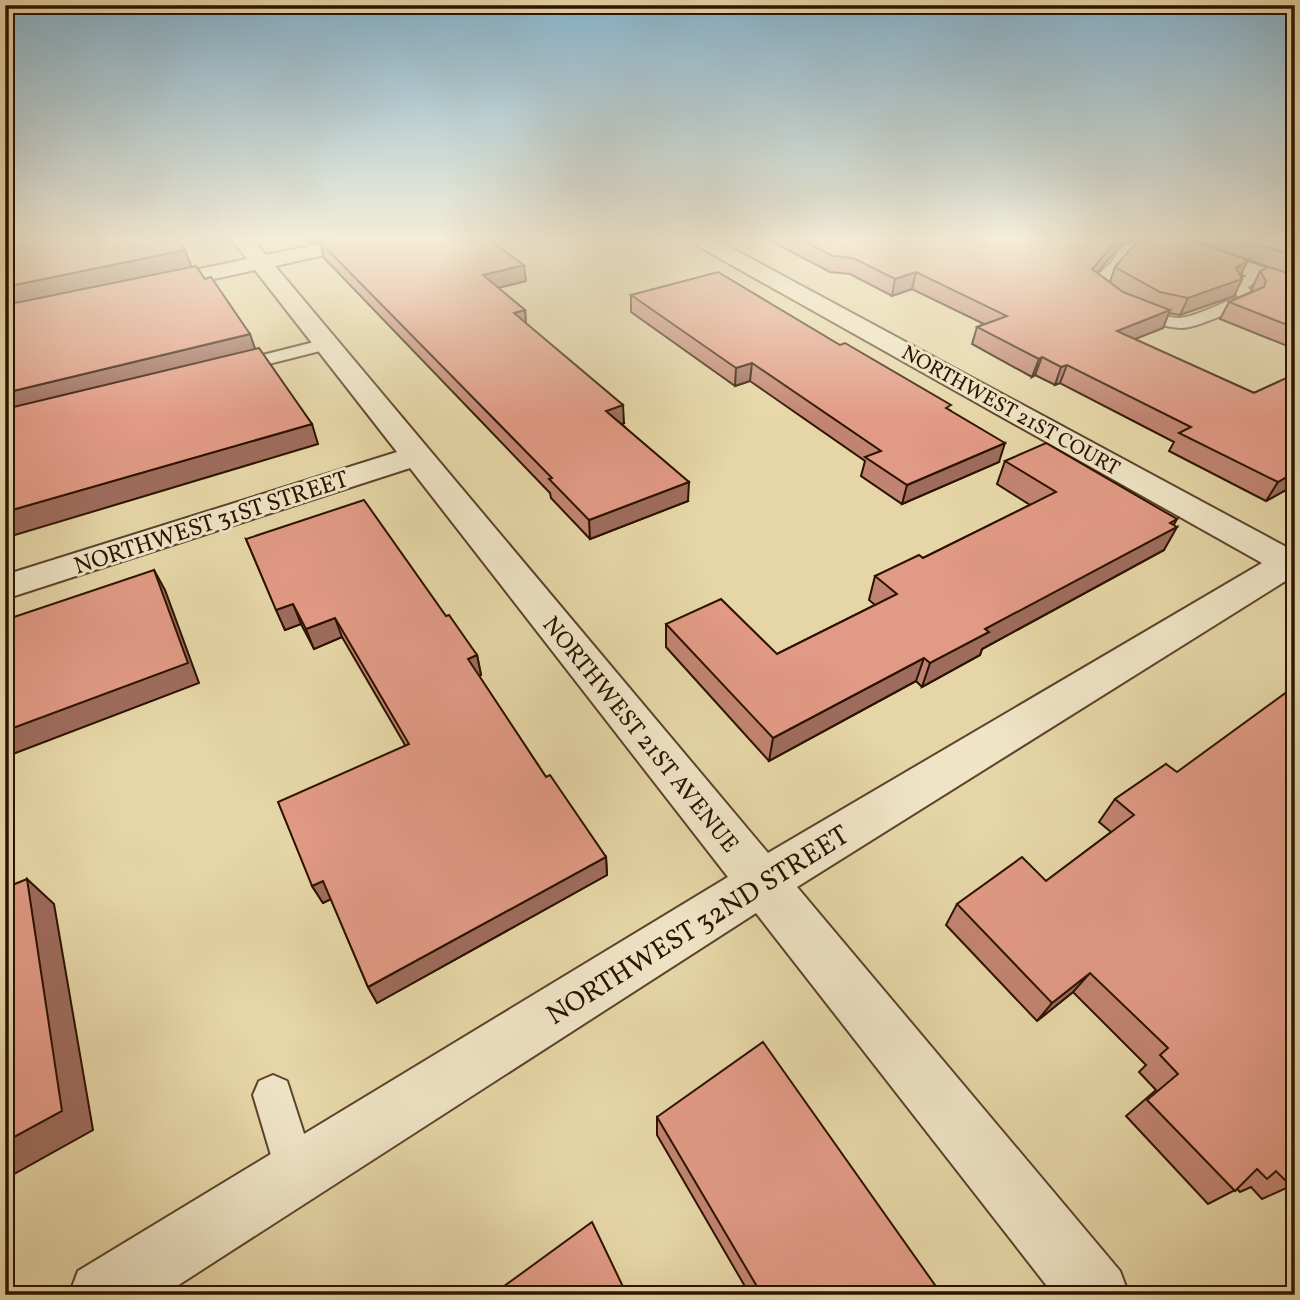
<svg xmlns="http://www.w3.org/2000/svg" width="1300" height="1300" font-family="Vollkorn,serif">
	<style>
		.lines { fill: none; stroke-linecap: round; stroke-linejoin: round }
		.lane-casing { stroke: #5a432a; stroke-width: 4 }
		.street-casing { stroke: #5a432a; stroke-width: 4 }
		.secondary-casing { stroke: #2c1200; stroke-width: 4 }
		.lane { fill: #efe4c6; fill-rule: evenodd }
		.street { fill: #efe4c6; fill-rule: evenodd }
		.secondary { fill: #efe4c6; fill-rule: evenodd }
		.wall { fill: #c28472; stroke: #2c1200; stroke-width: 2 }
		.shaded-wall { fill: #9e6c5d; stroke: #2c1200; stroke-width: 2 }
		.building { fill: #e19a85; stroke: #2c1200; stroke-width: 2 }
		.labels { text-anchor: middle; stroke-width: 6; stroke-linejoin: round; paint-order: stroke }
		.far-street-label { font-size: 21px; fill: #2c1200; stroke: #efe4c6 }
		.street-label { font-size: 24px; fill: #2c1200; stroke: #efe4c6 }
		.near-street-label { font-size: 28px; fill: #2c1200; stroke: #efe4c6 }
	</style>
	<rect width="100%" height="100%" fill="#e6d6a7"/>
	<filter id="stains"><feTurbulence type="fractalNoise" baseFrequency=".00286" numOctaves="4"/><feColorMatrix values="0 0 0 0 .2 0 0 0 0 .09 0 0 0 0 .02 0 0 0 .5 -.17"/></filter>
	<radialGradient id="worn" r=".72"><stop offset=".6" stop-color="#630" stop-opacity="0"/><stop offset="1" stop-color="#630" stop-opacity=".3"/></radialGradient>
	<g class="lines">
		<defs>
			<g id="lane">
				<path d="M 1147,237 L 1166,237 L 1133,251 L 1121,269 L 1105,284 C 1118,296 1162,319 1180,318 C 1198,316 1221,303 1238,297 L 1231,285 L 1234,282 L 1261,269 L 1269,274 L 1248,287 L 1255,299 L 1253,302 C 1235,309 1198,328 1181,328 C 1154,327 1104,305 1088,284 L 1111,263 L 1123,245 Z"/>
				<polygon points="326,339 335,344 332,348 233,373 224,368 227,364"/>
				<polygon points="273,1075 287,1081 317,1174 311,1189 296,1195 281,1189 253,1095 259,1081"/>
			</g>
			<polygon id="street" points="230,237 251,237 266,255 355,237 392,237 389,241 275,266 768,853 1262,563 689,241 686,237 711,237 1290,549 1295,548 1295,575 797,887 1120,1271 1129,1295 1054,1295 756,913 163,1295 69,1295 78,1271 728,877 410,468 5,599 5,575 397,452 255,270 151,293 140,286 143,281 247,259"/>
			<polygon id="secondary" points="1147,237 1175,237 1295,278 1295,293 1150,241"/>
		</defs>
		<!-- lane casing -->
		<use href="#lane" class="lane-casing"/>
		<!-- street casing -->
		<use href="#street" class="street-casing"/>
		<!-- secondary casing -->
		<use href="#secondary" class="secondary-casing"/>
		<!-- lane -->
		<use href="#lane" class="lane"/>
		<!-- street -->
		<use href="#street" class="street"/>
		<!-- secondary -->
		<use href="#secondary" class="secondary"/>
	</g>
	<!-- wall -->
	<g class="wall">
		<polygon points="303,237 344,237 310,243"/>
		<polygon points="763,237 1140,237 1122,243 1097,273 1110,282 1115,267 1248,260 1240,275 1242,279 1234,296 1180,315 1169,313 1163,328 1134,339 1254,393 1295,374 1295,485 1266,501 1169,451 1174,442 1060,383 1055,385 1035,375 1032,377 972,344 977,327 984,324 912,289 892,296 850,274 830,272"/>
		<polygon points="1182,237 1295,237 1295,349 1220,319 1229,302 1253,291 1252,288 1260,271 1275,269"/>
		<polygon points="320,242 526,281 498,288 525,310 526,324 624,423 622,424 688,501 590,539 551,498 550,493 324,258"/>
		<polygon points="631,295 950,410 999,462 902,504 861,476 865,461 750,381 735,386 631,312"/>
		<polygon points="1005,461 1174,525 1164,550 982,649 980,655 922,687 916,681 769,761 666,647 666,624 777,654 875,605 869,600 875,576 923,558 1030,505 997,484"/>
		<polygon points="246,539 446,616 477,655 481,675 479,676 546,777 606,857 607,875 377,1003 368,987 331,899 323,903 312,886 405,745 342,637 314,649 301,624 285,630"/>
		<polygon points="1166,764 1291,1186 1262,1199 1251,1187 1240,1192 1237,1189 1208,1204 1126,1116 1156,1090 1139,1072 1146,1065 1073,992 1037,1021 946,925 957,904 1046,881 1111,832 1099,822 1115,799"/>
		<polygon points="657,1117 942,1295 750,1295 657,1135"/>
	</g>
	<!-- shaded-wall -->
	<g class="shaded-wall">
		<polygon points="308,237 344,237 310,243"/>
		<polygon points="1120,237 1140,237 1122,243 1086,286 1092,269"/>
		<polygon points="185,250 192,268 5,307 5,287"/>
		<polygon points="1248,260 1240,276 1242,279 1234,296 1180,315 1188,298"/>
		<polygon points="524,265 526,281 485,291 483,275"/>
		<polygon points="916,272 912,289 892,296 895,279"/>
		<polygon points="525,310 526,327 514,313"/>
		<polygon points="1170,310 1163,328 1110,349 1117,331"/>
		<polygon points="250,334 257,354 5,416 5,393"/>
		<polygon points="1042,357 1035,375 1032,377 1039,359"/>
		<polygon points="752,363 750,381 735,386 736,368"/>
		<polygon points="1067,365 1060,383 1055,385 1061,367"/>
		<polygon points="623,405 624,423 607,429 606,411"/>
		<polygon points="312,424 318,444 5,538 5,512"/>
		<polygon points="1005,443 999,462 902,504 907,485"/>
		<polygon points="1295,472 1295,485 1266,501 1278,482"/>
		<polygon points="689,482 688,501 590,539 589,520"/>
		<polygon points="1177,519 1171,530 1177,527 1164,550 982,649 980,655 922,687 930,663 985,629"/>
		<polygon points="154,570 165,590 199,683 5,757 5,731"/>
		<polygon points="293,604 301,624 285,630 276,610"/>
		<polygon points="335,618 342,637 314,649 306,629"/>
		<polygon points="477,655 481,675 472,679 468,659"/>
		<polygon points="924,658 916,681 769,761 773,738"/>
		<polygon points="606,857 607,875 377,1003 368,987"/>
		<polygon points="27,879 54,904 93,1130 5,1179 5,1142"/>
		<polygon points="323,881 333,898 323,903 312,886"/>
		<polygon points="1090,973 1073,992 1037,1021 1052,1003"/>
	</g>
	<!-- building -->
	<g class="building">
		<polygon points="5,237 176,237 185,250 5,287"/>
		<polygon points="347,237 485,237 524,265 483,275 525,310 514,313 623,405 606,411 689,482 589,520 549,479 552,478 320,242"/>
		<polygon points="795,237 1120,237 1092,269 1123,292 1170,310 1117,331 1254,393 1295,374 1295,472 1278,482 1179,433 1191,427 1067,365 1061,367 1042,357 1039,359 977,327 1007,316 916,272 895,279 853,258 833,256"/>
		<polygon points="1141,237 1181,237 1248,260 1236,268 1242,279 1188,298 1160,292 1115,267"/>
		<polygon points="1235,237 1295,237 1295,256"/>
		<polygon points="196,266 205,279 211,277 250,334 5,393 5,305"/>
		<polygon points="1268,267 1295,275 1295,328 1229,302 1264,287 1266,281 1260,271"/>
		<polygon points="718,272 840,345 845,343 951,405 946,408 1005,443 907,485 865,457 881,451 752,363 736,368 631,295"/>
		<polygon points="259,348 312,424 5,512 5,409"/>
		<polygon points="1046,443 1177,519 1170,523 1177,527 985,629 989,632 930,663 924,658 773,738 666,624 721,599 777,654 897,594 875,576 919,555 923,558 1056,492 1005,461"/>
		<polygon points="364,500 446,616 449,615 477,655 468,659 546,777 550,775 606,857 368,987 323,881 312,886 278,802 409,744 335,618 306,629 293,604 276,610 246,539"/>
		<polygon points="154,570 188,663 5,731 5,620"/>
		<polygon points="1295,686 1295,1182 1291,1186 1276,1171 1267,1179 1257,1169 1235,1191 1147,1100 1178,1074 1160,1055 1168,1048 1090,973 1052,1003 957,904 1022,857 1046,881 1134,815 1115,799 1166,764 1177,772"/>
		<polygon points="27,879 62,1111 5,1142 5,888"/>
		<polygon points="763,1042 942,1295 762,1295 657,1117"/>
		<polygon points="592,1222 627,1295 492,1295"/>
	</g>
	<!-- sky -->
	<linearGradient id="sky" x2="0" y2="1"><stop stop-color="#87b6d1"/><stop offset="0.57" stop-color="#f4edd7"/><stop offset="1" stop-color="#f4edd7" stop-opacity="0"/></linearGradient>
	<rect width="1300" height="419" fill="url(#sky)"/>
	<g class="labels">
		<!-- far-street labels -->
		<g class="far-street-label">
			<text transform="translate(1011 410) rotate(29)" y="7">NORTHWEST 21ST COURT</text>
		</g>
		<!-- street labels -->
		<g class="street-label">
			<text transform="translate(211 522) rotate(-18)" y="8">NORTHWEST 31ST STREET</text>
			<text transform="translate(641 734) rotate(51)" y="8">NORTHWEST 21ST AVENUE</text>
		</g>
		<!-- near-street labels -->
		<g class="near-street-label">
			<text transform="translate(697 924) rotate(-32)" y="10">NORTHWEST 32ND STREET</text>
		</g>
	</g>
	<!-- margin -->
	<rect width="1300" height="1300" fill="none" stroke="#e6d6a7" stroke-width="28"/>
	<rect x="7" y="7" width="1286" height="1286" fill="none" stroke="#2c1200" stroke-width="3.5"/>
	<rect x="14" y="14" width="1272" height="1272" fill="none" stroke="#2c1200" stroke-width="2"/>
	<rect width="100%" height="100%" filter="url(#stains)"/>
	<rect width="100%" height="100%" fill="url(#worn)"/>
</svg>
